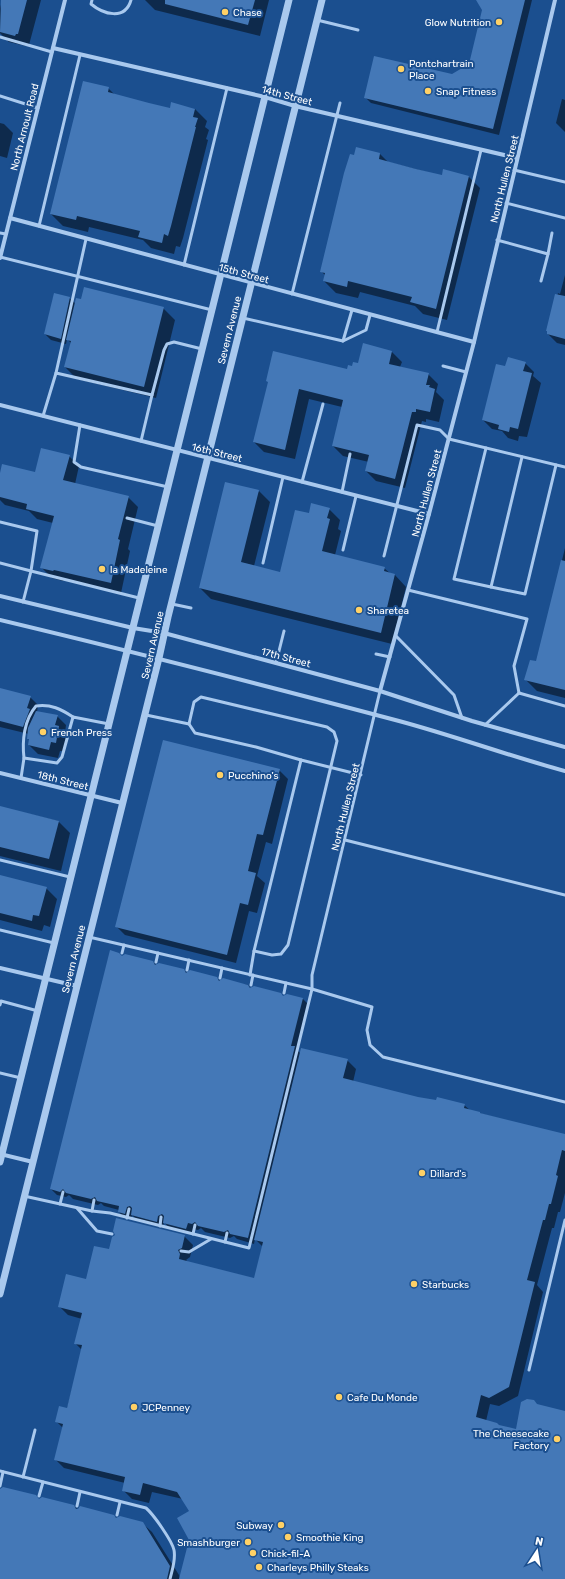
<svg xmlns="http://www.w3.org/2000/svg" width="565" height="1579" font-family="Rubik,sans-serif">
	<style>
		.shadow { fill: #0007 }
		.building { fill: #4478b7 }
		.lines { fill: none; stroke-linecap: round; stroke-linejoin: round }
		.service { stroke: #a9c9ee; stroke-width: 3 }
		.minor { stroke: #a9c9ee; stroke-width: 4 }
		.tertiary { stroke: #a9c9ee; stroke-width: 7 }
		.poi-dot { fill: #ffd166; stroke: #1b4f8f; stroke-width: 1.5 }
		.labels { text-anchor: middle; stroke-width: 4; stroke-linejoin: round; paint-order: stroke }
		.poi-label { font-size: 10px; fill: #fff; stroke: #1b4f8f; text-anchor: start }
		.street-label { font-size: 10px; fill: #fff; stroke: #1b4f8f }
	</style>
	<rect width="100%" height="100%" fill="#1b4f8f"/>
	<!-- shadow -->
	<g class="shadow">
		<polygon points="2,0 41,0 29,45 27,44 26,46 9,42 0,33 0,9"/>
		<polygon points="145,0 269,0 260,36 155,10"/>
		<polygon points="477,0 532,0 499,135 371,103 365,97 452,75 470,65 483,10"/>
		<polygon points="108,88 116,96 171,109 195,109 207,121 205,127 209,130 206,139 208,140 183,238 180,247 176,246 174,254 151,248 143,240 89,227 88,232 63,226 51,214"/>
		<polygon points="562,99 565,100 565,132 556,123"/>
		<polygon points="0,123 4,124 13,133 7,158 0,156"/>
		<polygon points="380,154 388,162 442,176 468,176 480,188 447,320 423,314 415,306 360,292 358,298 336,293 324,281 325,275 322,272"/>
		<polygon points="565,275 565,345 557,343 548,334 558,293 560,294"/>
		<polygon points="69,298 76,304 163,308 175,320 156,398 77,379 65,367 71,343 67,339 66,344 51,340 45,334"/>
		<polygon points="392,352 402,362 400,367 428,374 438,384 436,392 444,400 439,422 426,419 426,422 422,421 405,488 376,481 366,471 369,462 343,456 333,446 342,407 309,399 295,459 264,452 254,442 269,383 348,371 358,365"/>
		<polygon points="525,363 534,372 533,376 541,383 527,437 519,436 518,441 508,438 502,431 492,429 483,420 506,368"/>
		<polygon points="69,456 79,466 75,484 128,497 138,507 128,549 130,551 121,593 65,579 63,581 52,578 42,568 53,523 37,519 29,511 5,505 0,500 0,477 36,473"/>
		<polygon points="259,491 270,502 254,566 280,573 309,514 329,509 340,520 338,529 341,531 335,555 384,568 391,574 395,575 406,587 392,644 211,599 200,588"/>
		<polygon points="565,548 565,698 537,691 526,680 537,663"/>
		<polygon points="0,693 30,697 38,705 37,712 57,716 66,725 65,733 68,736 64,751 60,751 58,758 38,754 29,745 30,741 28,738 29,734 0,727"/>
		<polygon points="279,770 288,779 272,844 266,842 257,876 265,883 257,913 249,911 236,963 125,935 116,926"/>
		<polygon points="0,807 58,821 70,833 61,871 0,856"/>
		<polygon points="0,876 46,888 57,899 50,927 44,925 42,931 0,920"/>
		<polygon points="122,957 153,962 156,965 184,970 187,973 217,978 220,981 248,985 251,989 284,997 303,999 309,1005 297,1050 300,1053 347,1060 356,1069 353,1082 418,1098 464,1105 471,1111 565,1136 565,1193 560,1212 558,1212 554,1228 552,1228 537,1285 543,1292 518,1396 499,1406 490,1404 486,1421 500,1427 517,1430 538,1405 565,1412 565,1579 180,1579 190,1539 190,1511 183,1499 152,1492 149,1503 132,1499 123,1490 125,1483 64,1468 55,1459 63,1428 57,1422 67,1409 82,1350 76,1344 82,1319 68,1315 59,1306 87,1280 109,1250 184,1236 193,1245 190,1257 186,1260 188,1262 255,1279 263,1247 255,1239 254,1244 237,1239 234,1236 230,1238 205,1232 201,1228 198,1230 193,1229 192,1234 170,1229 164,1222 163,1227 138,1221 132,1215 131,1219 125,1218 119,1212 119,1210 104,1206 101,1203 98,1205 73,1199 69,1195 66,1197 57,1195 51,1189"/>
		<polygon points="0,1489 39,1500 74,1506 78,1510 142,1523 152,1532 179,1575 180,1579 0,1579"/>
	</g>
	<!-- building -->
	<g class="building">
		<polygon points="1,0 27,0 18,34 16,34 15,36 0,32"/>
		<polygon points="165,0 255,0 248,25 165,4"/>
		<polygon points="476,0 525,0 493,129 364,98 374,56 452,74 469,64 482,10"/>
		<polygon points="83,81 109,87 108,92 149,103 170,108 171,102 195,109 193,117 198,118 195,127 196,127 171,226 168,236 164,234 162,243 138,237 140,231 77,216 76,220 50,214"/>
		<polygon points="356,147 380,153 379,159 416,169 442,175 443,169 469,176 436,309 410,302 412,297 348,281 347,287 323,281 325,273 320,272 344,173 350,154 354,155"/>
		<polygon points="84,287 164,307 144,387 64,367 71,341 66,340 76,298 81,299"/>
		<polygon points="54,293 70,297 61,339 44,334"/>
		<polygon points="555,294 565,296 565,339 547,334 547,331 546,331"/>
		<polygon points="363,343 392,351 389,364 429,373 426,385 430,385 429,387 435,389 430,412 416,409 416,412 412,412 395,479 365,471 369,455 332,446 343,400 299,389 285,450 253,442 268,382 266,381 273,351 347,369 348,365 352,366 353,362 358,363"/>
		<polygon points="508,357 526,362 523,371 532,373 518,429 510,427 509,432 498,429 499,425 482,420 496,364 505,366"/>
		<polygon points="41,448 70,455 63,480 129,496 118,539 120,540 111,583 54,570 53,571 40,568 54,516 26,509 27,504 0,497 0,473 2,464 35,472"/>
		<polygon points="225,482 259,490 241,562 280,572 295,510 309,513 311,503 330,508 327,518 330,519 322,551 385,567 384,571 395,574 381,633 199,588"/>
		<polygon points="561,560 565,561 565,690 524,680 530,660 536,661"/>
		<polygon points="0,688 31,696 27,708 30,709 23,727 0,721"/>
		<polygon points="36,711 58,715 55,725 59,726 56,743 51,742 49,750 28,745 29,739 27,739 28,728"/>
		<polygon points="163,740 280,769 263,835 257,834 248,871 256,873 248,905 240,903 227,955 115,927"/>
		<polygon points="0,806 59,821 49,859 0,847"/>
		<polygon points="0,875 47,887 39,916 33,915 32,921 0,913"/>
		<polygon points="110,950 119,953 122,956 125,954 153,961 155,965 159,963 184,969 186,973 190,970 217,977 219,981 223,978 248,985 250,988 254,986 281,993 283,996 287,994 303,998 291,1046 295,1046 248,1238 230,1234 228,1230 224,1232 198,1226 195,1222 192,1224 188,1223 186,1229 163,1223 164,1216 162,1214 158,1216 157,1222 131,1215 132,1208 130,1206 127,1207 125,1214 118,1212 119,1206 97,1201 95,1197 91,1199 66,1193 63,1189 60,1192 50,1189"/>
		<polygon points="301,1048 348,1059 343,1078 418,1097 436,1100 437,1097 465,1104 464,1108 480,1112 480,1113 565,1134 565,1151 562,1150 556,1175 558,1176 551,1204 549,1204 545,1220 543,1220 527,1280 535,1282 509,1387 489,1398 481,1395 476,1417 497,1423 499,1425 516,1429 521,1402 527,1399 534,1400 537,1404 565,1411 565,1579 179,1579 189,1540 177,1518 189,1511 177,1492 143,1483 140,1495 122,1491 125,1477 54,1460 63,1424 55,1422 59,1406 67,1408 82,1345 74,1344 82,1313 58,1307 66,1274 86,1279 94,1246 109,1249 112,1237 115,1235 113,1231 116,1218 185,1235 182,1248 178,1250 180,1254 179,1259 254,1278 263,1242 254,1240"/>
		<polygon points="3,1487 36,1495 39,1499 42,1497 74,1505 76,1509 78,1509 80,1506 114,1515 116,1518 120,1516 143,1522 170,1566 167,1579 0,1579 0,1489"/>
	</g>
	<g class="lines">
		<!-- service -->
		<g class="service">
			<path d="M 92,0 L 91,4 C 103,14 125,21 131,0"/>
			<polyline points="317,20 358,30"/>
			<polyline points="0,37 52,52"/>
			<polyline points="0,96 38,108"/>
			<polyline points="514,170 565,182"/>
			<polyline points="506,203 565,218"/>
			<polyline points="39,226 80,55"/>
			<polyline points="0,233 6,234"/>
			<polyline points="497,240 548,254 541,281"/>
			<polyline points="548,254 552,233"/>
			<polyline points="0,257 212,310"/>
			<polyline points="184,265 227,88"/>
			<polyline points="292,294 340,103"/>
			<polyline points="243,318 343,341 352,310"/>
			<polyline points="437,332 481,150"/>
			<polyline points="343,341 366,330 370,315"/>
			<polyline points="443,366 466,372"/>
			<polyline points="56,373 86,239"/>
			<polyline points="43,416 56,373 152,395 164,350 167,344 174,342 202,349"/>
			<polyline points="80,425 74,462 81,467 168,487"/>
			<polyline points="141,441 152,395"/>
			<polyline points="486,448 454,579 491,587 522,457"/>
			<polyline points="302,482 323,404"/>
			<polyline points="342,492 350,454"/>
			<polyline points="127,518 158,526"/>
			<polyline points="0,522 37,531 31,571 139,598"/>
			<polyline points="343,550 356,496"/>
			<polyline points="384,556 417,425 440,430 449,439 565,467"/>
			<polyline points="0,563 31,571 23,602"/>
			<polyline points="263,563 283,477"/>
			<polyline points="491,587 525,594 556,465"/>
			<polyline points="408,590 527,619 514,666 519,693"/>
			<polyline points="172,604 191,608"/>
			<polyline points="396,636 454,695 462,718"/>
			<polyline points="376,654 390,657"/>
			<polyline points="276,663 284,631"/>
			<polyline points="519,693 565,706"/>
			<polyline points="146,715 189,724 195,733 256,747 301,760"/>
			<polyline points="189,724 194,702 201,697 327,727 334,732 337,741 288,945 281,954 272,955 254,951"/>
			<polyline points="485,725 519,693"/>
			<path d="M 24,758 C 22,741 24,720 36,706 C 51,704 61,709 73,717"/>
			<polyline points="21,778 24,758 57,763 62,757 73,717 109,724"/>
			<polyline points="345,840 565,895"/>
			<polyline points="0,860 70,877"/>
			<polyline points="0,930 54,943"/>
			<polyline points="89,937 312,989 372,1007 367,1030 370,1045 383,1057 565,1102"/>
			<polyline points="122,953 124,945"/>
			<polyline points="156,962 158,953"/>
			<polyline points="187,970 189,960"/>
			<polyline points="250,975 254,951 301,760 361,775"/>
			<polyline points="220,978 222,968"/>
			<polyline points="251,985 253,975"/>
			<polyline points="284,993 286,983"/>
			<polyline points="0,1005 1,1001 38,1011"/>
			<polyline points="0,1073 21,1078"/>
			<polyline points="24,1196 92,1211 110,1213 249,1248 312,989 312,975 380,691"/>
			<polyline points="60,1204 63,1192"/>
			<polyline points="77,1208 97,1231 112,1234"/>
			<polyline points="92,1211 94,1200"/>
			<polyline points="127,1218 129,1209"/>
			<polyline points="160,1226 161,1217"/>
			<polyline points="193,1234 195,1225"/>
			<polyline points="225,1242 227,1233"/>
			<polyline points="181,1251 189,1252 211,1239"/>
			<polyline points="529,1370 565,1220"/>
			<path d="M 0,1471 L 146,1508 C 154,1515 172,1541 174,1550 C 176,1560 172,1570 170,1579"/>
			<polyline points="23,1477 35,1430"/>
			<polyline points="0,1486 3,1472"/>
			<polyline points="39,1496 43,1482"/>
			<polyline points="77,1506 80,1492"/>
			<polyline points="117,1515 120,1502"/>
		</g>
		<!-- minor -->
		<g class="minor">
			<polyline points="53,48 265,97 295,106 517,158"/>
			<polyline points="10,218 474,342"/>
			<polyline points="0,258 65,0"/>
			<polyline points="0,405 429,514"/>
			<polyline points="0,596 133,628 164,633 380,691 472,721 565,747"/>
			<path d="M 0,620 C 134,652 267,686 399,721 C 455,736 509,756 565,771"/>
			<polyline points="380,691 429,514 474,342 555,0"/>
			<polyline points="0,773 122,803"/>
			<polyline points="0,968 77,986"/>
			<polyline points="0,1154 33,1162"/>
		</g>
		<!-- tertiary -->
		<g class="tertiary">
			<polyline points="0,1162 289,0"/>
			<polyline points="0,1294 159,658 168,617 322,0"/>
		</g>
	</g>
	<!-- markers -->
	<g class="poi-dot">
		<circle cx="225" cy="12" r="4"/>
		<circle cx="499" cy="22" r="4"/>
		<circle cx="401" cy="69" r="4"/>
		<circle cx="428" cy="91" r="4"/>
		<circle cx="102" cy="569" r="4"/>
		<circle cx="359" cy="610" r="4"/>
		<circle cx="43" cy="732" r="4"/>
		<circle cx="220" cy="775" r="4"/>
		<circle cx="422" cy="1173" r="4"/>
		<circle cx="414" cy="1284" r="4"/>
		<circle cx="339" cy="1397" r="4"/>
		<circle cx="134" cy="1407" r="4"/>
		<circle cx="557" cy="1439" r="4"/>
		<circle cx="281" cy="1525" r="4"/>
		<circle cx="288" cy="1537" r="4"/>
		<circle cx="248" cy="1542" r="4"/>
		<circle cx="253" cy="1553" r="4"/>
		<circle cx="259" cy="1567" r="4"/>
	</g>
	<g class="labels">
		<!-- poi labels -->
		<g class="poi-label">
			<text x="233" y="16">Chase</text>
			<text x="491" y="26" text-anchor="end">Glow Nutrition</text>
			<text x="409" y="67">Pontchartrain<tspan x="409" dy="12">Place</tspan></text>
			<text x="436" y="95">Snap Fitness</text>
			<text x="110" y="573">la Madeleine</text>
			<text x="367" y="614">Sharetea</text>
			<text x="51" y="736">French Press</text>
			<text x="228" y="779">Pucchino's</text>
			<text x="430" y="1177">Dillard's</text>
			<text x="422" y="1288">Starbucks</text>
			<text x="347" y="1401">Cafe Du Monde</text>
			<text x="142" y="1411">JCPenney</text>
			<text x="549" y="1437" text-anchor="end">The Cheesecake<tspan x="549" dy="12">Factory</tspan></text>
			<text x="273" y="1529" text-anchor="end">Subway</text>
			<text x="296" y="1541">Smoothie King</text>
			<text x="240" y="1546" text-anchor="end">Smashburger</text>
			<text x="261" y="1557">Chick-fil-A</text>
			<text x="267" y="1571">Charleys Philly Steaks</text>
		</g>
		<!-- street labels -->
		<g class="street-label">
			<text transform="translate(287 95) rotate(15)" y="4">14th Street</text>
			<text transform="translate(24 127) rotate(-76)" y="4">North Arnoult Road</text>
			<text transform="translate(504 179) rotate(-76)" y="4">North Hullen Street</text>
			<text transform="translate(244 273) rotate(15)" y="4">15th Street</text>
			<text transform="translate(229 330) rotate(-76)" y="4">Severn Avenue</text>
			<text transform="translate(217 452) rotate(14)" y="4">16th Street</text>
			<text transform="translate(426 493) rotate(-75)" y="4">North Hullen Street</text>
			<text transform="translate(152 645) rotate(-77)" y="4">Severn Avenue</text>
			<text transform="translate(286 657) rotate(15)" y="4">17th Street</text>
			<text transform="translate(63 780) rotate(14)" y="4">18th Street</text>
			<text transform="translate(345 807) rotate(-76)" y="4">North Hullen Street</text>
			<text transform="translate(73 959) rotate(-76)" y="4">Severn Avenue</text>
		</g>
	</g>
	<!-- north arrow -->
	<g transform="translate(537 1551) rotate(12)" stroke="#1b4f8f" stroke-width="3" paint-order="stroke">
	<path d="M0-3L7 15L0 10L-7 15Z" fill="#ffffff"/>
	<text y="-6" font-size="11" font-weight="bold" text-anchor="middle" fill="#ffffff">N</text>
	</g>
</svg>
